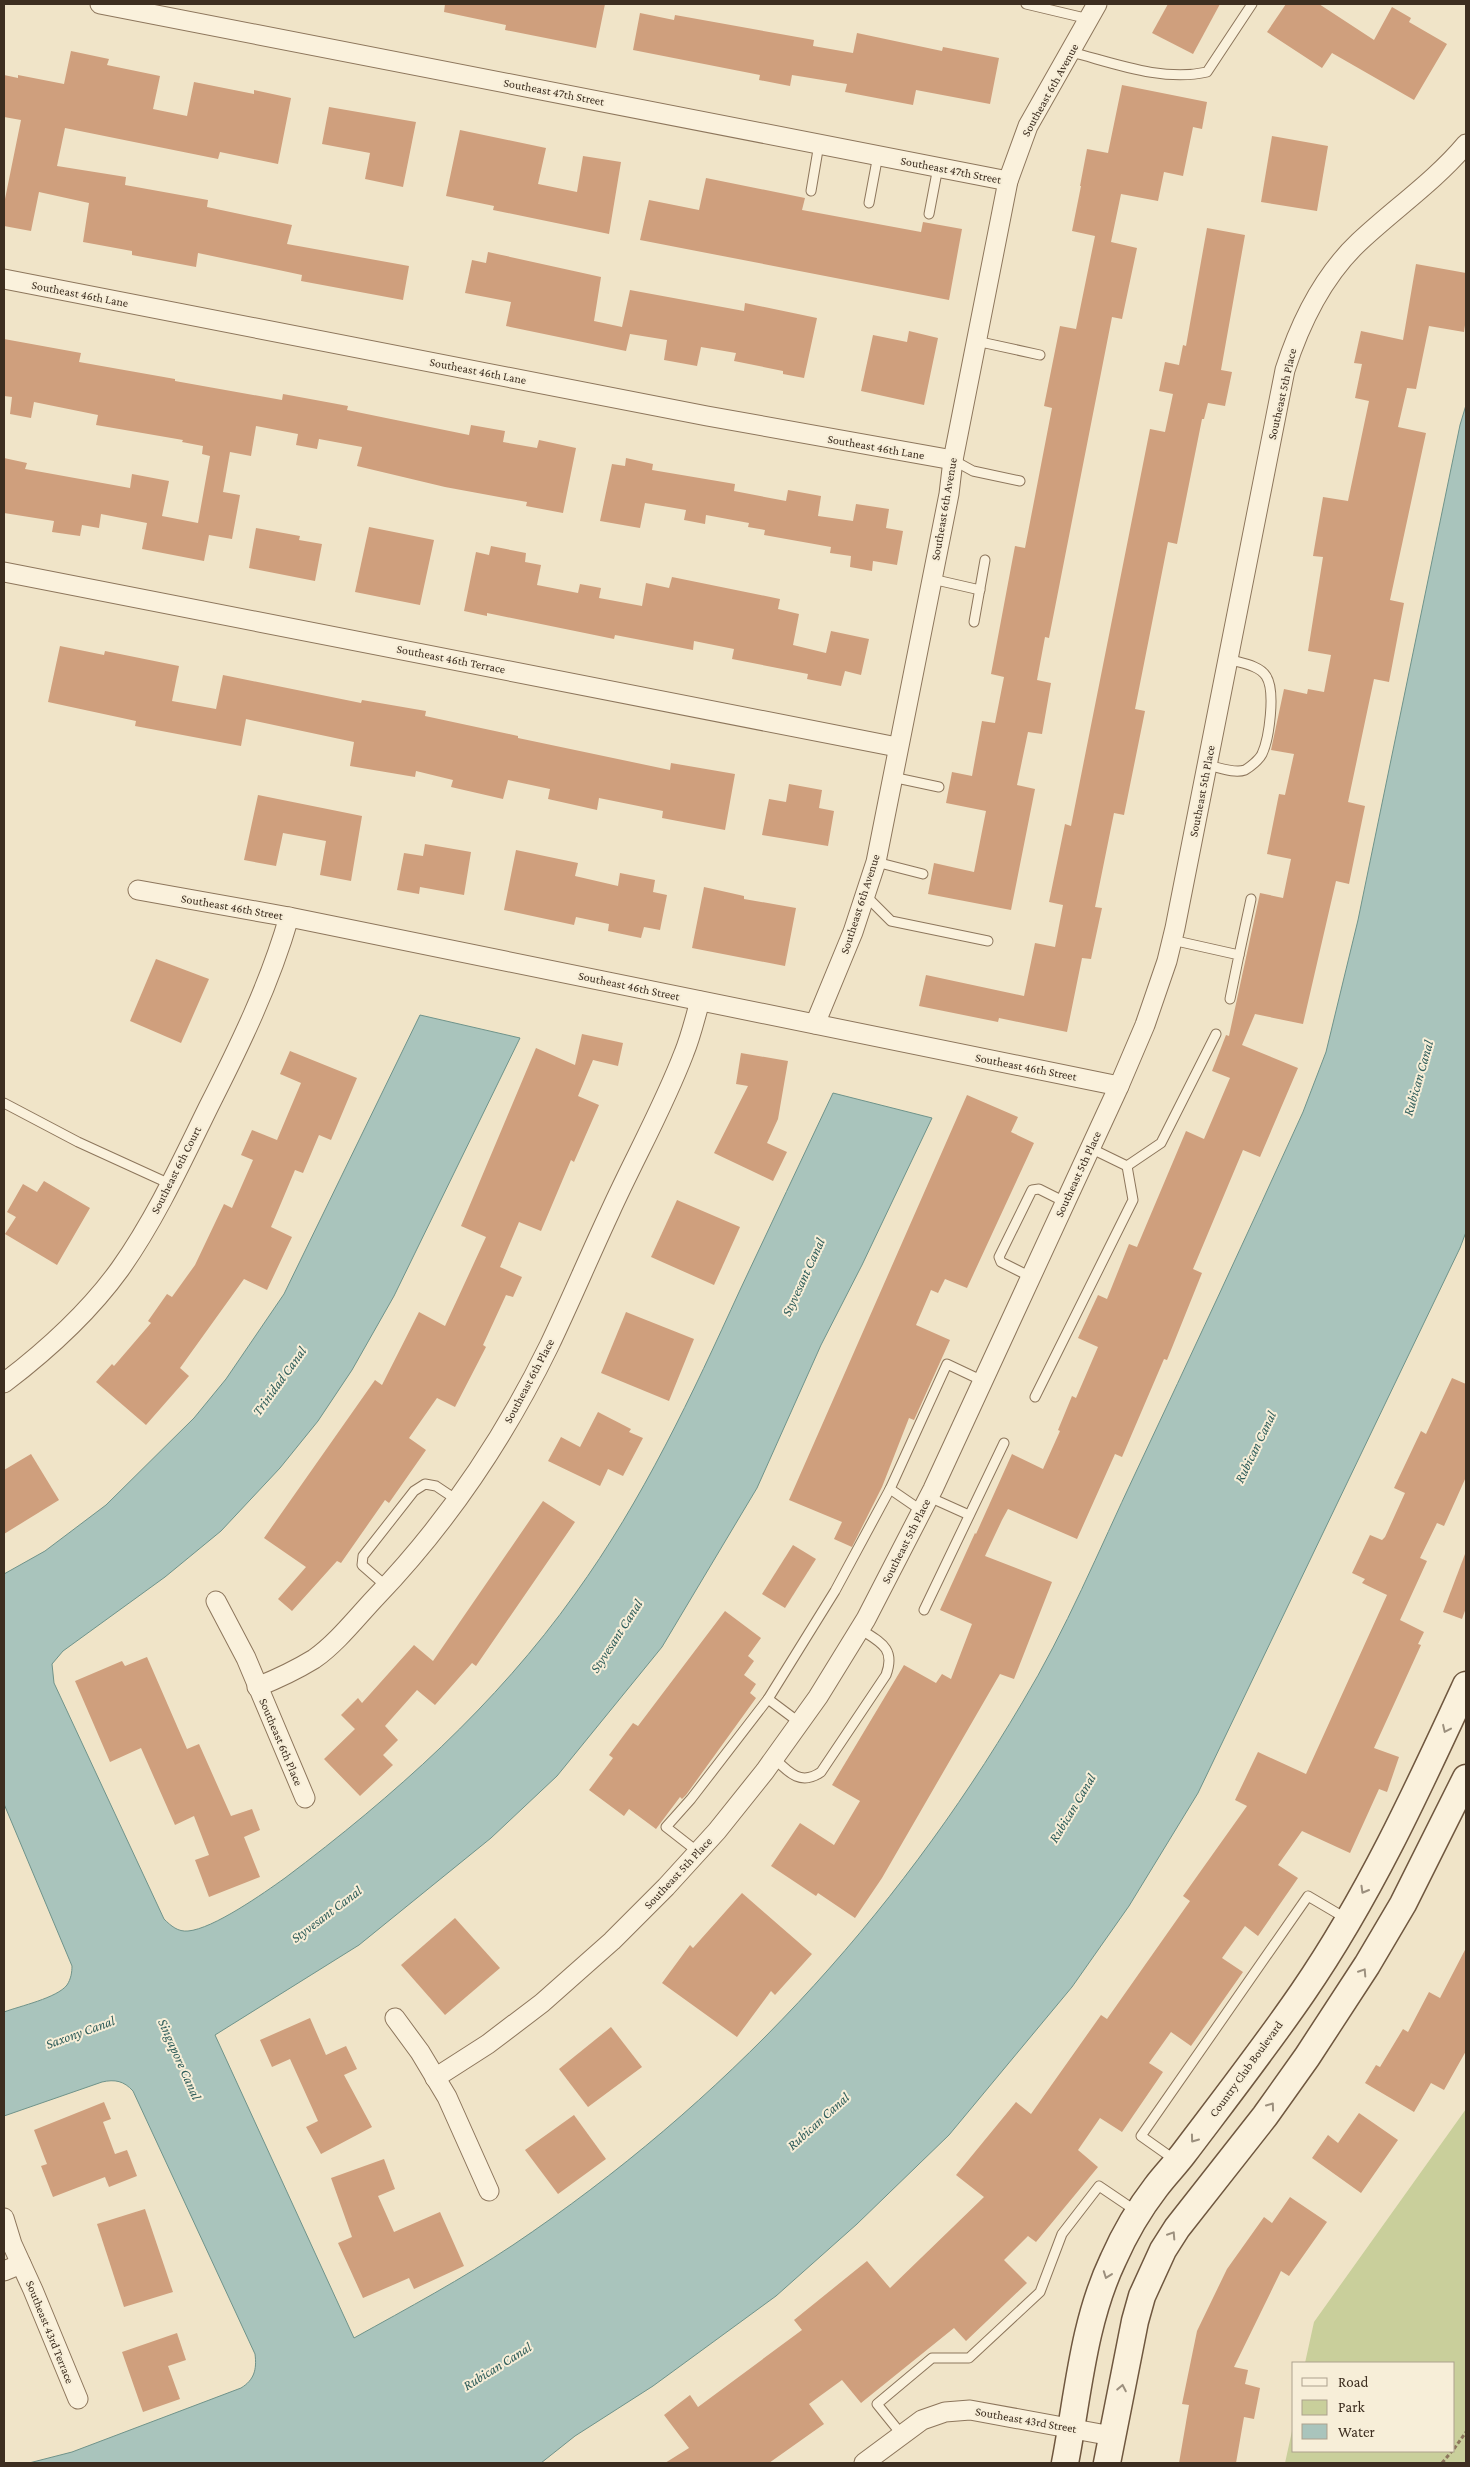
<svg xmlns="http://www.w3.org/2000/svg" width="1470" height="2467" font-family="'Crimson Pro',serif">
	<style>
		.green { fill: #c9cf9b }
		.water { fill: #a9c4bc; stroke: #6f938a }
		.building { fill: #cf9f7d }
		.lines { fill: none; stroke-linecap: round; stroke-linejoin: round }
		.service-casing { stroke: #8d765c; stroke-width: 11 }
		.minor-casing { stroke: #8d765c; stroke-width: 21 }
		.secondary-casing { stroke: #6f573f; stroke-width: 29 }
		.path { stroke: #8d765c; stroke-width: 3; stroke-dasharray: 4 2.5; stroke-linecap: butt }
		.service { stroke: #faf1dc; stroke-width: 9 }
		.minor { stroke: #faf1dc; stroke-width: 19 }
		.secondary { stroke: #faf1dc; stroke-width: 26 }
		.oneway { stroke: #9c907e }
		.labels { text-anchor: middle; stroke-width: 4; stroke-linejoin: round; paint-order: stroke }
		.street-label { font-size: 12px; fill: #3d2e20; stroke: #f7eed8 }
		.water-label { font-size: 14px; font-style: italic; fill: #2f5d5a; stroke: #f7eed8 }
	</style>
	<rect width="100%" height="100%" fill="#f0e4c8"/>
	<!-- green -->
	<polygon class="green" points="1466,2109 1466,2463 1285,2463 1294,2422 1294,2451 1454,2451 1454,2363 1305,2363 1314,2322"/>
	<!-- water -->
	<path class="water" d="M 1466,405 L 1466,1232 L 1460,1248 L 1198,1793 L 1129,1906 L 1072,1987 L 949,2135 L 857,2224 L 776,2296 L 653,2386 L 575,2436 L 541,2463 L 29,2463 L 72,2452 L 241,2388 C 254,2380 257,2370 255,2354 L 133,2091 C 124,2081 115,2079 102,2082 L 4,2116 L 4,2012 C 20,2006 57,1998 67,1985 C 71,1979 72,1972 72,1966 L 4,1804 L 4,1574 L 45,1551 L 106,1505 L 194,1418 L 226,1379 L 284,1294 L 420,1015 L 520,1038 L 394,1296 L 352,1370 L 318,1421 L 280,1468 L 221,1531 L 165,1577 L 63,1651 L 52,1664 L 54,1683 L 164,1919 C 171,1926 178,1932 188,1931 C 213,1929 264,1893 285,1878 C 394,1796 496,1705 575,1594 C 643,1500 692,1395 740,1290 C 771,1224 802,1159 833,1093 L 932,1118 L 862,1265 L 821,1345 L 757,1488 L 662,1647 L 557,1776 L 491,1838 L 359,1945 L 215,2035 L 354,2338 C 408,2308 462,2279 513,2245 C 724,2103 893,1921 1022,1703 C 1066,1630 1099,1550 1135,1474 C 1192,1353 1248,1233 1303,1112 L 1326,1052 L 1358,920 L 1460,425 Z"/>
	<!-- building -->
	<g class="building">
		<polygon points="445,4 605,4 596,48 505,30 506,25 444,12"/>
		<polygon points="1168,4 1220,4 1193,54 1152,33"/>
		<polygon points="1286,4 1319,4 1374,40 1392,7 1411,18 1409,22 1447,44 1414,100 1332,53 1322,68 1267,32"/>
		<polygon points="640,13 674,20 675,15 814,40 813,46 853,53 857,33 942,51 943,47 999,58 990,104 916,90 913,105 845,92 847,84 792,75 790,86 759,80 760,75 633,50"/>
		<polygon points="71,51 109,59 107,65 160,76 153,109 187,116 194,82 254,94 254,90 291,98 278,164 220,152 218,159 65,128 57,166 126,177 125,185 208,200 207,207 292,225 287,244 409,266 403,300 301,281 302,275 198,253 196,267 132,255 132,251 83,242 89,203 39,192 31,231 4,226 4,204 21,120 4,117 4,75 18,78 18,75 64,84"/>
		<polygon points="1122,85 1207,102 1202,129 1193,127 1183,176 1164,172 1158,201 1121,194 1111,242 1137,248 1122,319 1112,317 1049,638 1045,637 1037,680 1051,683 1042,734 1028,732 1017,785 1035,789 1011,910 928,894 934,863 974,872 986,811 946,803 952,772 972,776 982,721 995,723 1004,677 991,674 1015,546 1025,548 1052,408 1044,406 1060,326 1076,329 1095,236 1072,231 1081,186 1080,186 1087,149 1108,153"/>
		<polygon points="329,107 416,122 403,187 365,179 370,153 322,144"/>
		<polygon points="460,130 546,148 538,184 577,192 583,156 621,162 609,234 493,210 494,206 446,196"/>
		<polygon points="1272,136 1328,146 1317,211 1261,202"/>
		<polygon points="706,178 805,198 802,210 921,232 923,222 962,229 949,300 640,240 649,200 699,210"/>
		<polygon points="1207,228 1245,235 1221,370 1232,372 1225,406 1208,403 1204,419 1202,419 1177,544 1168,542 1135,709 1145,711 1124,815 1114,813 1095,907 1102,908 1091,959 1082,958 1067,1032 999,1018 998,1022 919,1006 926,975 1024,996 1035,943 1055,947 1063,905 1049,902 1065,824 1071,826 1150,429 1165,432 1173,394 1159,391 1165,362 1179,365 1183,345 1186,346"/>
		<polygon points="488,252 601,277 594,321 622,327 630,290 744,311 745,303 817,318 804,378 783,374 783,371 734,361 736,353 701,347 697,366 664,360 667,340 630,334 626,351 506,326 511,302 465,293 472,260 486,263"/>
		<polygon points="1416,264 1466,273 1466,318 1464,332 1429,326 1416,389 1407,388 1398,427 1426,433 1390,600 1404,603 1389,682 1374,679 1348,802 1365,806 1349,884 1336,881 1303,1024 1255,1014 1242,1045 1298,1068 1260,1157 1243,1150 1193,1269 1202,1273 1167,1360 1164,1359 1122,1457 1115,1454 1077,1539 1008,1509 1002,1520 985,1556 1052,1582 1014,1679 1000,1674 882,1878 855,1918 818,1893 816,1896 771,1866 800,1823 834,1845 860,1801 832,1785 904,1665 936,1683 942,1674 951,1679 972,1624 940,1610 975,1533 976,1534 1012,1454 1043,1469 1060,1431 1058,1430 1072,1396 1076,1398 1098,1347 1078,1338 1098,1295 1107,1299 1129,1244 1137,1247 1186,1131 1204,1139 1230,1078 1212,1071 1226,1035 1229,1036 1260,893 1283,898 1291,859 1267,854 1279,794 1285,795 1294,754 1271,750 1284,689 1307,694 1308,689 1324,692 1331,655 1308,651 1323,557 1313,556 1323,497 1348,501 1369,401 1355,398 1362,364 1354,363 1361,331 1403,340"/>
		<polygon points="909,331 938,338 924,405 861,391 873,335 907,342"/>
		<polygon points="4,339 81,353 79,362 175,379 175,381 282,400 283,394 348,406 347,410 469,435 471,425 505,431 503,442 537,448 539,440 576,448 563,513 526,506 527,502 445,487 357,466 362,447 319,439 317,449 296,445 298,434 256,426 251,456 230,452 223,492 240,495 232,539 209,535 204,561 142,549 147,523 101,514 99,528 82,525 80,536 52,532 54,521 4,513 4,458 27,463 25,469 130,488 132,474 169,481 162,516 198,523 210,456 202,454 203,446 182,442 183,440 96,425 98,415 34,402 31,418 10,414 12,397 4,396"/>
		<polygon points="626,458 653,464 652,470 735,484 734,491 786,501 788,490 821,496 818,516 853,521 856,504 889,509 886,528 903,531 897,565 873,561 872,571 850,567 851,556 830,553 831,547 764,535 765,530 748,527 749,523 706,515 705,524 684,520 686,510 645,503 640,528 600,521 612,464 625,466"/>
		<polygon points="369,527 434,540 420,605 355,592"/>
		<polygon points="256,528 300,536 299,540 322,544 315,581 249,568"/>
		<polygon points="491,546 526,553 525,562 541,565 537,585 578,593 580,584 601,588 599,598 642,606 646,583 669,588 672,577 780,599 778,609 799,614 793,645 826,653 831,631 869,639 861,675 845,671 841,686 807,679 808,674 732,659 734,649 694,641 693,650 615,635 614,639 487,613 487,616 464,611 476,552 489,555"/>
		<polygon points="60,646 104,655 105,651 179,666 172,701 216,709 223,675 361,703 362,700 426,711 425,716 518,736 518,738 670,770 671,763 735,774 725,830 662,818 663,811 599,798 597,810 548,799 550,789 508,780 503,799 451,787 453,780 416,771 415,777 350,766 354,742 246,719 241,746 135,726 136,721 48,702"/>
		<polygon points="789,784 822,790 819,808 834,811 828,846 762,835 769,799 786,802"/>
		<polygon points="258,795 362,816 351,881 320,875 326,841 283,833 276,866 244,860"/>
		<polygon points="425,844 471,852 464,895 420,887 419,894 397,890 404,853 423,856"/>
		<polygon points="516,850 578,863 575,876 618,886 620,873 655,880 653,892 667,895 660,930 644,927 641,938 608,931 609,924 576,917 574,925 504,910"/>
		<polygon points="704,887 744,896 744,899 796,908 785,966 692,948"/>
		<polygon points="156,959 209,979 181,1043 130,1021"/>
		<polygon points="582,1034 623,1043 618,1066 593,1060 578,1096 599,1105 574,1162 571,1160 541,1231 519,1222 500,1267 522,1277 513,1297 506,1295 483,1345 486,1347 455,1407 437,1398 409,1438 426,1450 389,1503 385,1500 341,1563 337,1561 292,1611 278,1599 306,1567 264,1538 375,1380 382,1385 419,1312 445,1326 486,1237 461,1226 536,1048 575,1065"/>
		<polygon points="290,1051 357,1078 331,1140 319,1135 303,1173 295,1170 271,1227 292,1237 267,1290 244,1279 180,1368 189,1376 146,1425 96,1382 112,1364 114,1366 151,1323 148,1321 167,1294 172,1297 195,1265 224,1204 232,1208 253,1160 241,1155 252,1130 277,1140 301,1083 280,1074"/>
		<polygon points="741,1053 788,1061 778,1119 767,1143 787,1152 773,1181 714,1153 748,1086 736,1084"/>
		<polygon points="967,1095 1018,1117 1011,1132 1034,1143 967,1288 945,1279 938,1293 931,1290 916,1325 950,1340 914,1420 909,1418 882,1487 852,1547 834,1539 842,1522 789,1500"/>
		<polygon points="44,1181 90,1208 57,1265 5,1234 16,1217 7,1212 23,1184 37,1192"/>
		<polygon points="677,1200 740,1227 714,1285 651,1257"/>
		<polygon points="626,1312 694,1339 669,1401 601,1373"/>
		<polygon points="1452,1378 1466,1384 1466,1477 1444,1526 1437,1523 1420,1558 1427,1561 1400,1620 1424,1632 1418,1644 1421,1645 1374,1748 1399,1757 1387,1792 1379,1789 1350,1853 1302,1831 1278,1865 1298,1878 1258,1936 1245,1926 1222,1958 1243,1972 1191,2046 1171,2032 1149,2063 1163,2072 1122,2132 1100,2118 1078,2150 1098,2167 1036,2242 1028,2236 1004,2260 1027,2283 966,2341 954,2328 861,2403 842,2380 809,2404 824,2424 769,2463 665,2463 689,2448 664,2415 690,2395 698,2407 802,2330 794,2320 867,2261 890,2288 984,2197 956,2175 1016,2102 1031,2114 1101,2015 1107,2019 1190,1901 1183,1896 1247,1806 1235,1800 1258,1752 1306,1774 1387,1595 1362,1583 1365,1579 1352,1573 1370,1535 1382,1540 1385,1537 1405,1493 1394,1488 1421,1431 1426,1434"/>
		<polygon points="598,1412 631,1429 629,1432 643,1438 623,1476 608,1469 600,1486 548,1461 561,1437 580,1447"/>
		<polygon points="31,1454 59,1500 4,1534 4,1470"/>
		<polygon points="543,1501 575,1522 476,1666 472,1663 435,1705 417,1690 385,1726 398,1740 383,1755 393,1765 360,1796 324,1759 355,1729 341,1715 358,1698 362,1703 414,1645 433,1661"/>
		<polygon points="793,1545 816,1559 785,1608 762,1594"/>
		<polygon points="1465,1554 1466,1608 1462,1619 1443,1612"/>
		<polygon points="725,1611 761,1638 748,1656 754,1661 744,1675 756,1684 750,1693 756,1698 686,1795 682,1799 680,1797 656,1829 629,1809 624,1816 589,1790 613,1758 609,1755 633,1723 638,1726"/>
		<polygon points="147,1657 187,1749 199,1744 231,1816 252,1809 260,1830 244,1837 260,1877 209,1897 195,1860 209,1855 194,1816 175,1825 141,1748 110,1762 75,1681 122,1661 125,1666"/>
		<polygon points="742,1893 812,1954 775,1995 771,1991 737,2037 662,1983 690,1945 693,1948"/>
		<polygon points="455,1918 500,1968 445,2015 401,1965"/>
		<polygon points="1466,1948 1466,2051 1444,2090 1431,2083 1414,2112 1365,2083 1376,2065 1380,2067 1403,2029 1408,2032 1429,1992 1440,1998"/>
		<polygon points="310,2018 326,2055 346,2046 357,2069 344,2075 372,2127 321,2154 306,2127 318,2121 290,2059 272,2067 260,2040"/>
		<polygon points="611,2027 642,2067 588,2107 559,2069"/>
		<polygon points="104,2102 111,2119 103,2122 115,2154 127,2150 137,2176 109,2187 105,2177 53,2197 41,2166 47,2164 34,2130"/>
		<polygon points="1359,2113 1398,2140 1361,2193 1312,2158 1328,2135 1338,2143"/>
		<polygon points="574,2115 606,2159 558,2194 525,2150"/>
		<polygon points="384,2159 395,2189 378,2196 394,2232 440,2212 464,2266 414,2289 409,2278 363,2298 338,2243 352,2237 331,2178"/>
		<polygon points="1290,2197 1327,2222 1289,2276 1281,2271 1234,2367 1248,2370 1245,2384 1260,2388 1254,2419 1244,2417 1236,2463 1179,2463 1189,2405 1182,2404 1197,2331 1227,2269 1264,2217 1272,2223"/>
		<polygon points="145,2209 173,2292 124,2307 97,2224"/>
		<polygon points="177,2333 186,2360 168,2366 180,2399 143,2412 122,2352"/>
	</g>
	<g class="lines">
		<defs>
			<g id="service">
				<polyline points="1026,4 1089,19"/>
				<path d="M 1071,52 C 1114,63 1162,82 1207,72 L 1252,4"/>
				<polyline points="811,191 819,144"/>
				<polyline points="869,203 878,155"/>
				<polyline points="929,214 938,167"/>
				<polyline points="976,341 1040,355"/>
				<polyline points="953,460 973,471 1020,481"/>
				<polyline points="932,579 980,590"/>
				<polyline points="974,622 985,560"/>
				<path d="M 1207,765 C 1218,767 1234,774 1245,770 C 1250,767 1259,760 1262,754 C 1269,739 1276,691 1266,676 C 1259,665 1240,663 1228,659"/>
				<polyline points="892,777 939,787"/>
				<polyline points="876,862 923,874"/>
				<polyline points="866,896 891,921 988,941"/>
				<polyline points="1172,940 1239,955 1230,999"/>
				<polyline points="1239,955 1251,899"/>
				<polyline points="4,1103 78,1142 170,1184"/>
				<polyline points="1090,1148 1127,1166"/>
				<polyline points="1031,1277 1001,1262 999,1257 1032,1190 1039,1189 1065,1202"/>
				<polyline points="1035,1397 1133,1200 1127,1166 1161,1143 1216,1034"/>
				<polyline points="929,1497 969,1515"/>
				<polyline points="922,1511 890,1489 947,1364 983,1381"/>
				<polyline points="386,1586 362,1565 363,1556 414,1491 425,1484 436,1486 457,1500"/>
				<polyline points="924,1610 1004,1443"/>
				<polyline points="800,1723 768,1699 835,1591 890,1489"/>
				<path d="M 774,1758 C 789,1773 801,1786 821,1772 L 886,1675 C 896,1648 880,1642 860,1629"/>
				<polyline points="698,1852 666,1827 691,1799 768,1699"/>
				<polyline points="1175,2160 1141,2136 1308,1896 1347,1919"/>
				<polyline points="902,2435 877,2404 932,2358 969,2358 1040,2292 1062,2234 1099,2186 1136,2211"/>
			</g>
			<g id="minor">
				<polyline points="100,4 1008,181"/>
				<polyline points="4,279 707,416 953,460"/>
				<polyline points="4,572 897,747"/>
				<polyline points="138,890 289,917 1119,1086"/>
				<polyline points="815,1024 853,932 876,862 949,494 953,460 1008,181 1028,126 1097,4"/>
				<path d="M 4,1383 C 46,1351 89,1312 120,1269 C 156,1218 182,1161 209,1106 C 240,1045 270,983 289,917"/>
				<polyline points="216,1601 246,1658 305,1798"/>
				<path d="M 257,1687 C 277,1679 296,1670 314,1659 C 337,1643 357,1617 376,1597 C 447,1523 504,1438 549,1346 C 570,1302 589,1257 610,1212 C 634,1159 663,1108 684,1053 C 691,1036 695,1018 700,1001"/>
				<polyline points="395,2018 420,2052 447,2097 489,2191"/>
				<path d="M 435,2078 L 488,2044 L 542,2003 L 612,1941 L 666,1887 L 717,1831 L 765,1771 L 818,1697 L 866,1619 L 933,1489 L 1119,1086 L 1145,1025 L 1167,961 L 1175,928 L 1285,370 C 1300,323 1322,277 1359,242 C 1394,209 1435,181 1466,144"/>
				<polyline points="4,2218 12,2244 33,2290 78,2399"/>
				<polyline points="4,2271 21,2264"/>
				<polyline points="864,2463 922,2420 945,2412 970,2410 1112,2436"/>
			</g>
			<g id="secondary">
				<path d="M 1065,2463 C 1078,2396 1083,2323 1113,2260 C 1124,2235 1139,2209 1156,2187 C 1165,2175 1175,2165 1184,2153 C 1224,2100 1266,2046 1303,1992 C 1369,1896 1418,1789 1466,1685"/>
				<polyline points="1107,2463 1135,2321 1142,2296 1163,2250 1177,2228 1265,2116 1307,2057 1367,1965 1403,1904 1466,1778"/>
			</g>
		</defs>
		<!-- service casing -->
		<use href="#service" class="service-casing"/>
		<!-- minor casing -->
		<use href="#minor" class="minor-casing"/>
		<!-- secondary casing -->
		<use href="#secondary" class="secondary-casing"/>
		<!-- path -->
		<g class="path">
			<polyline points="1454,2449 1466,2432"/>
			<polyline points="1442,2463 1452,2451"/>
		</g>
		<!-- service -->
		<use href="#service" class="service"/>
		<!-- minor -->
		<use href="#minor" class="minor"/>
		<!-- secondary -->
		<use href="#secondary" class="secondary"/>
	</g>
	<!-- one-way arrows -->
	<defs><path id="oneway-chevron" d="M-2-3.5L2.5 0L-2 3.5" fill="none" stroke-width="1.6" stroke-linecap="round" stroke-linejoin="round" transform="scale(1.25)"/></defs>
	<g class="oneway">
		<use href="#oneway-chevron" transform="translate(1446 1729) rotate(115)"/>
		<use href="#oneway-chevron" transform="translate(1364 1890) rotate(120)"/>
		<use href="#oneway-chevron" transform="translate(1363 1972) rotate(-57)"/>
		<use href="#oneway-chevron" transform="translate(1271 2106) rotate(-54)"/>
		<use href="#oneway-chevron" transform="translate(1194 2139) rotate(126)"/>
		<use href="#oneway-chevron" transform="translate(1172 2235) rotate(-57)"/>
		<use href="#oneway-chevron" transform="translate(1107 2275) rotate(110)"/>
		<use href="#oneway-chevron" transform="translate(1122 2388) rotate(-79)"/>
	</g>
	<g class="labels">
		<!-- street labels -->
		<g class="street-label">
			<text transform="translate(1050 90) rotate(-61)" y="4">Southeast 6th Avenue</text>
			<text transform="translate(554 92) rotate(11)" y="4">Southeast 47th Street</text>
			<text transform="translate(951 170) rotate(11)" y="4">Southeast 47th Street</text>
			<text transform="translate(80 294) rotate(11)" y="4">Southeast 46th Lane</text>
			<text transform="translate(478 371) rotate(11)" y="4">Southeast 46th Lane</text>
			<text transform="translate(1282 394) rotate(-77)" y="4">Southeast 5th Place</text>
			<text transform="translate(876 447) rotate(10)" y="4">Southeast 46th Lane</text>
			<text transform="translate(944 509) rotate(-80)" y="4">Southeast 6th Avenue</text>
			<text transform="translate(451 659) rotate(11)" y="4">Southeast 46th Terrace</text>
			<text transform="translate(1202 791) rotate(-79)" y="4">Southeast 5th Place</text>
			<text transform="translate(860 904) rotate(-72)" y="4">Southeast 6th Avenue</text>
			<text transform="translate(232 907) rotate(10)" y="4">Southeast 46th Street</text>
			<text transform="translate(629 986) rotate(12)" y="4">Southeast 46th Street</text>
			<text transform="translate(1026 1067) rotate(11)" y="4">Southeast 46th Street</text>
			<text transform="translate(176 1170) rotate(-63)" y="4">Southeast 6th Court</text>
			<text transform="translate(1078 1174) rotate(-65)" y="4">Southeast 5th Place</text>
			<text transform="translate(529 1381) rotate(-62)" y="4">Southeast 6th Place</text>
			<text transform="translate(906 1541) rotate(-63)" y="4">Southeast 5th Place</text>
			<text transform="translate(281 1742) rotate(67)" y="4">Southeast 6th Place</text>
			<text transform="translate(678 1873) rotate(-47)" y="4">Southeast 5th Place</text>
			<text transform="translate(1246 2069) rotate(-54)" y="4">Country Club Boulevard</text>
			<text transform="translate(50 2332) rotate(68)" y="4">Southeast 43rd Terrace</text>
			<text transform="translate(1026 2420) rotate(10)" y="4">Southeast 43rd Street</text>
		</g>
		<!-- water labels -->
		<g class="water-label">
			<text transform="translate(1418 1078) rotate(-74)" y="5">Rubican Canal</text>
			<text transform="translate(803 1277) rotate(-65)" y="5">Styvesant Canal</text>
			<text transform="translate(279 1381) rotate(-54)" y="5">Trinidad Canal</text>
			<text transform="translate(1255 1447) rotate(-64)" y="5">Rubican Canal</text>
			<text transform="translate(616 1636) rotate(-57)" y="5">Styvesant Canal</text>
			<text transform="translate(1072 1808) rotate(-59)" y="5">Rubican Canal</text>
			<text transform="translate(326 1914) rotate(-37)" y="5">Styvesant Canal</text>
			<text transform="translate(80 2032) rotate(-20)" y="5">Saxony Canal</text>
			<text transform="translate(180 2059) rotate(66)" y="5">Singapore Canal</text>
			<text transform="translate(818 2121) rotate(-42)" y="5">Rubican Canal</text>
			<text transform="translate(497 2366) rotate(-32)" y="5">Rubican Canal</text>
		</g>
	</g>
	<!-- border -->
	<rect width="1470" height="2467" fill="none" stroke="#3d2e20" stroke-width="10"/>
	<!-- legend -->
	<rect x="1292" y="2362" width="162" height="90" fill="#f7eed8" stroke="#ada18e"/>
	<rect x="1302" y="2378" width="25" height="8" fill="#faf1dc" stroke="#ada18e"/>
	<text x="1338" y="2387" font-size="15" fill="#3d2e20">Road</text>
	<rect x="1302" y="2400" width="25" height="15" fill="#c9cf9b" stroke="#ada18e"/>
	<text x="1338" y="2412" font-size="15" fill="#3d2e20">Park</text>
	<rect x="1302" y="2424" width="25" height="15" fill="#a9c4bc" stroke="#ada18e"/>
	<text x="1338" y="2437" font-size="15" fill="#3d2e20">Water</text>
</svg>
